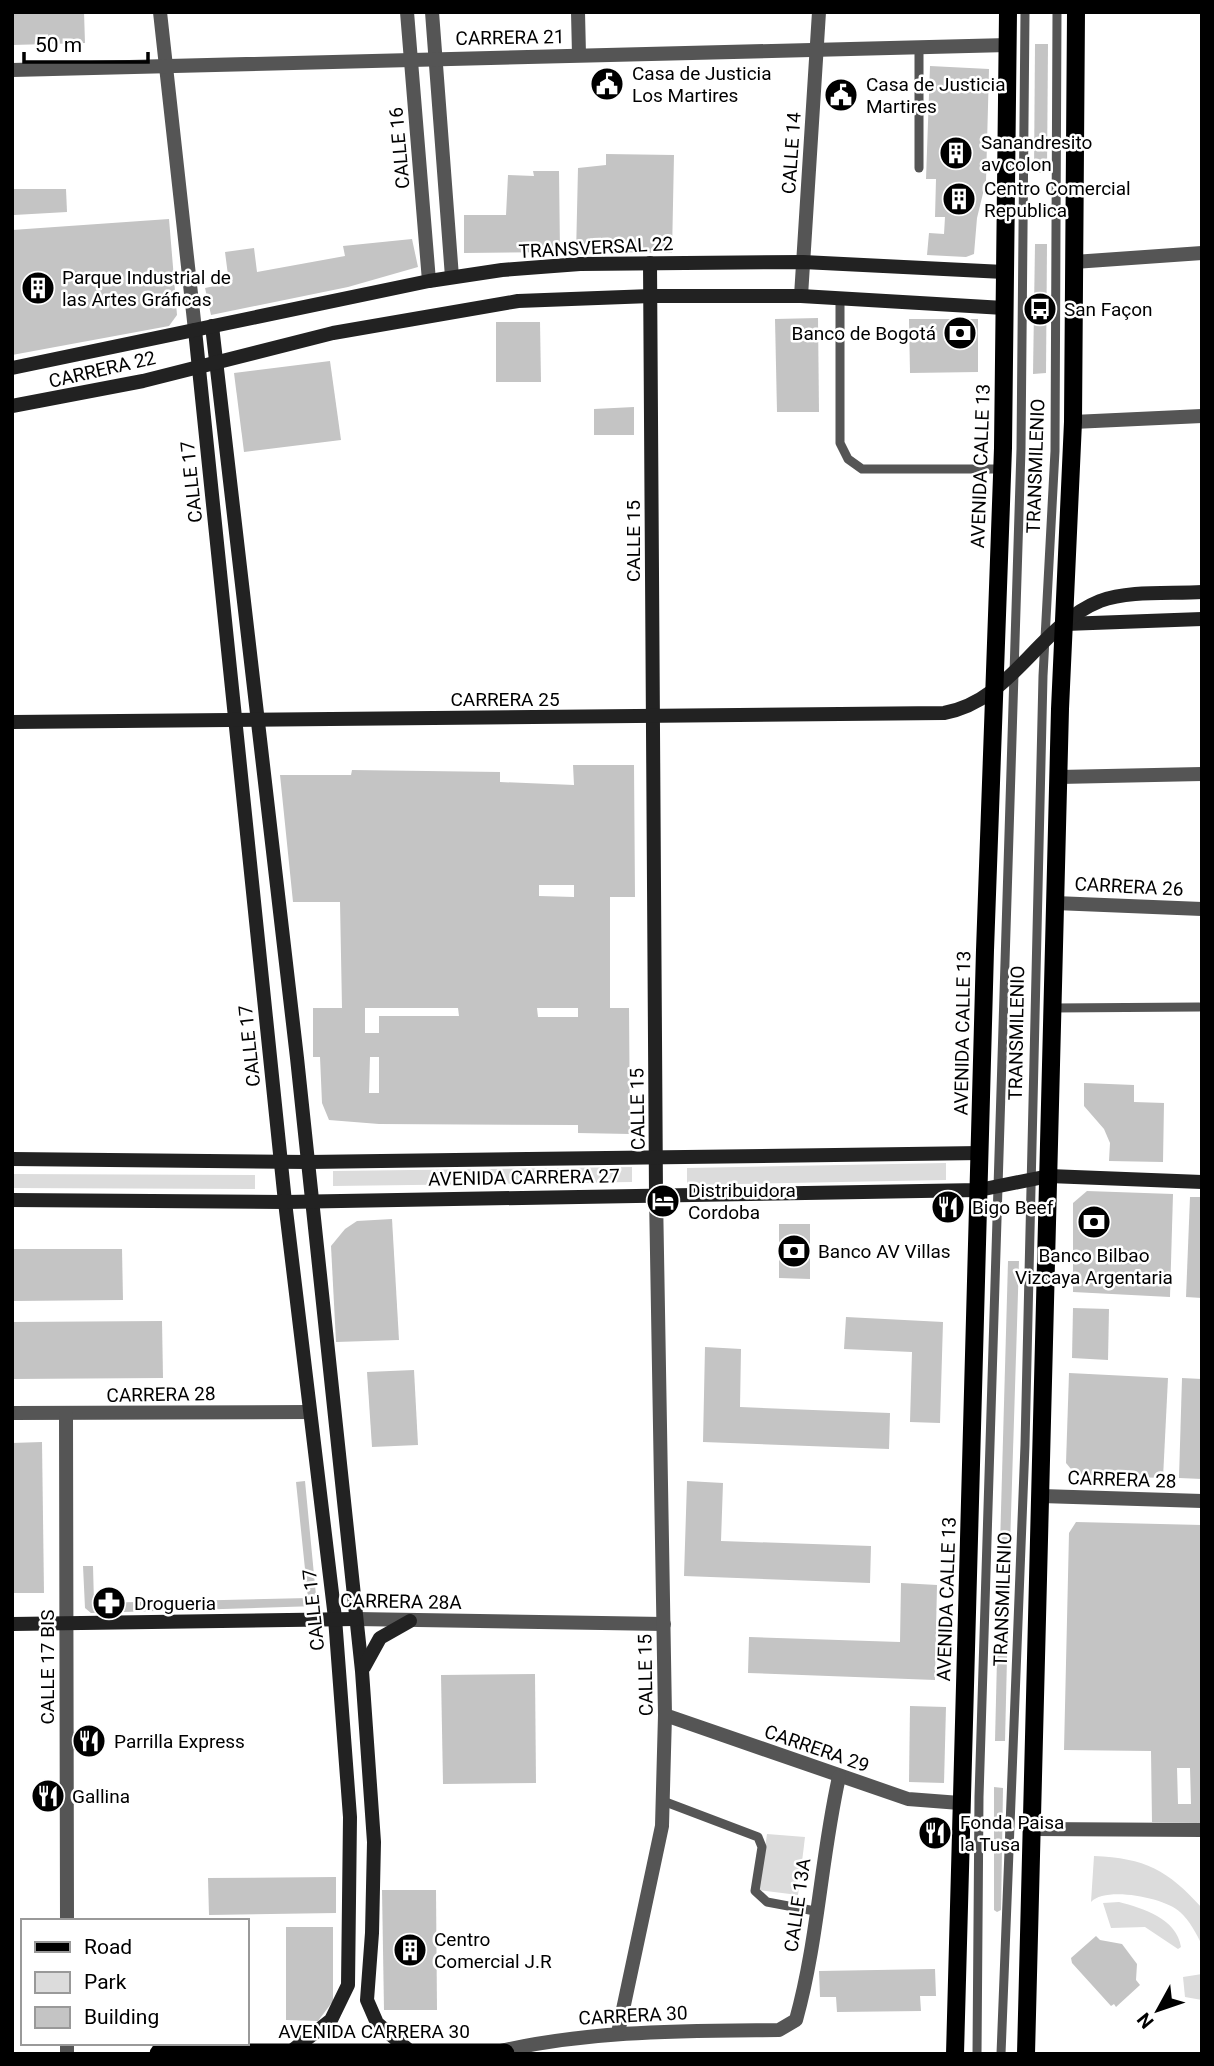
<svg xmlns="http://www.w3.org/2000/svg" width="1214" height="2066" font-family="Roboto,sans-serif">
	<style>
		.green { fill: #dcdcdc }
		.building { fill: #c4c4c4; fill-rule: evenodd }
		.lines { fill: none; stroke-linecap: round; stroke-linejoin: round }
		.lane { stroke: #555; stroke-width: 9 }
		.street { stroke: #555; stroke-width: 14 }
		.secondary { stroke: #222; stroke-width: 14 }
		.primary { stroke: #000; stroke-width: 18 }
		.highway { stroke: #000; stroke-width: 21 }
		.labels { text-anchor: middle; stroke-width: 5; stroke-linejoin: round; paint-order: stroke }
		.street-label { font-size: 19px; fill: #000; stroke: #fff }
		.poi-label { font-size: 19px; fill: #000; stroke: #fff; text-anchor: start }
	</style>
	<rect width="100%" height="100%" fill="#fff"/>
	<!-- green -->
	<g class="green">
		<polygon points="946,1163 946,1180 687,1185 687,1168"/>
		<polygon points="632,1167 632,1182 333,1186 333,1171"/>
		<polygon points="12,1174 255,1175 255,1189 12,1188"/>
		<polygon points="767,1834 805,1837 798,1895 759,1890"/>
		<path d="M 1094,1856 C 1145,1858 1168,1870 1202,1908 L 1202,1945 C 1196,1933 1190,1921 1180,1912 C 1165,1898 1106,1886 1091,1902 Z"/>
		<path d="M 1119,1902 C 1143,1908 1177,1919 1181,1947 L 1178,1949 L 1145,1927 L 1111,1928 L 1103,1903 Z"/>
		<polygon points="1202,1974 1202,2000 1185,1997 1183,1977"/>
	</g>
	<!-- building -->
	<g class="building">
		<polygon points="12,12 84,12 85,43 12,45"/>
		<polygon points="1035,44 1048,44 1047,173 1034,173"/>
		<polygon points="930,66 989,69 986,181 977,218 974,254 966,257 927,255 929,233 944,234 945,217 935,217 936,179 926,179"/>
		<polygon points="606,154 674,155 672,253 605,252 576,255 578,168 606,165"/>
		<polygon points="533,171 559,171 560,252 464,253 464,215 506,215 508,175 534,176"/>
		<polygon points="14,189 66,189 67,212 14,215"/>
		<polygon points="169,219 177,315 169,326 12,355 12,230"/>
		<polygon points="412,239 418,267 348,287 211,315 205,288 229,283 225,252 254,248 257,272 345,256 343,246"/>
		<polygon points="1035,244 1047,244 1046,373 1033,374"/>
		<polygon points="818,318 819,412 777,412 775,319"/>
		<polygon points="909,319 978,319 978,372 910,373"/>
		<polygon points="496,322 540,322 541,382 496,382"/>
		<polygon points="330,361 341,440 244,452 234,373"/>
		<polygon points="634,407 634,435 594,435 594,409"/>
		<path d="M 573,765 L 634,765 L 635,897 L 610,897 L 610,1008 L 629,1008 L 630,1134 L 578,1133 L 578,1125 L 379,1124 L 329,1120 L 322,1103 L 320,1057 L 313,1057 L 313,1008 L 342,1008 L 340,902 L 293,902 L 280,775 L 351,775 L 352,770 L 500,772 L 500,782 L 574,785 ZM 539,885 L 574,885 L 574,897 L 539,896 ZM 365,1008 L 458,1008 L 459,1016 L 379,1016 L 379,1033 L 365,1033 ZM 537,1008 L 578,1008 L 578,1017 L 538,1017 ZM 370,1057 L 379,1057 L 379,1093 L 369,1093 Z"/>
		<polygon points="1084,1083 1134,1085 1134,1102 1164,1103 1163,1162 1109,1161 1110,1143 1104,1129 1084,1106"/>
		<polygon points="1087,1191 1173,1194 1170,1297 1073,1292 1073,1203"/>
		<polygon points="1190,1197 1202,1197 1202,1298 1186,1297"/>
		<polygon points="392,1219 399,1340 336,1342 331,1246 345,1229 357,1221"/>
		<polygon points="779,1224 810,1224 810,1279 779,1278"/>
		<polygon points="12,1249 122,1249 123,1300 12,1301"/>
		<polygon points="1008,1261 1019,1261 1010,1546 1000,1546"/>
		<polygon points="1073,1308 1109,1309 1108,1360 1072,1358"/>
		<polygon points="846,1317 943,1322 940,1423 910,1422 912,1352 844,1349"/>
		<polygon points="162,1321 163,1378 12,1379 12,1322"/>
		<polygon points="705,1347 741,1349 740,1407 890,1413 889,1449 703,1442"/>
		<polygon points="414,1370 418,1445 372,1447 367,1372"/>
		<polygon points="1069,1373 1168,1378 1163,1478 1076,1475 1066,1463"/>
		<polygon points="1182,1378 1202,1379 1202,1479 1179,1478"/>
		<polygon points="42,1442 44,1593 12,1593 12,1443"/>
		<polygon points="305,1481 317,1606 91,1613 85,1608 83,1566 93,1566 94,1603 308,1598 296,1482"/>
		<polygon points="687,1481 723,1483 721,1541 871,1546 870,1583 684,1576"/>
		<path d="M 1076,1522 L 1202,1525 L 1202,1823 L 1152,1822 L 1151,1751 L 1064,1750 L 1069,1533 ZM 1177,1768 L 1190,1768 L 1191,1804 L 1178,1804 Z"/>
		<polygon points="901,1583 937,1585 935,1680 748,1673 749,1637 900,1642"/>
		<polygon points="998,1617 1008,1617 1005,1741 995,1741"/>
		<polygon points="535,1674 536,1783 443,1784 441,1675"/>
		<polygon points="910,1706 946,1707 944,1783 909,1782"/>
		<polygon points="994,1787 1003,1788 1001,1910 997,1912 994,1910"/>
		<polygon points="336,1877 336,1913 209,1915 208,1878"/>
		<polygon points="382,1890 436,1890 437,2010 384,2010"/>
		<polygon points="286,1927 333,1927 333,2001 318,2021 286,2020"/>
		<polygon points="1096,1936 1100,1940 1122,1944 1137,1964 1136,1980 1140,1985 1116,2007 1114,2004 1111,2006 1072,1963 1071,1958"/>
		<polygon points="935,1969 936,1996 920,1996 921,2011 837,2012 836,1997 820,1997 819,1971"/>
	</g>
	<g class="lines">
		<!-- lane -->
		<g class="lane">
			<polyline points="919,168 919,47"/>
			<polyline points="840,298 840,443 848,459 862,469 1002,469"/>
			<polyline points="1053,1008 1199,1007"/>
			<polyline points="663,1801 758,1837 762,1847 755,1891 767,1902 815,1911"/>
			<polyline points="977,2054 979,1797 1021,449 1025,12"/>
			<polyline points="1001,2054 1025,1445 1043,676 1055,451 1057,12"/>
		</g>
		<!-- street -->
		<g class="street">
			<polyline points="160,12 195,330"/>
			<polyline points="407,12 429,281"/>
			<polyline points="432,12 452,277"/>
			<polyline points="578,12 579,55"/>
			<polyline points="12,70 1008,45"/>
			<polyline points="1074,262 1202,253"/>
			<polyline points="801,296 819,12"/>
			<polyline points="1073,422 1202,416"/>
			<polyline points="1059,777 1202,774"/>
			<polyline points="1055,903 1202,909"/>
			<polyline points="12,1413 310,1412"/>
			<polyline points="66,1414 67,1921"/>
			<polyline points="1041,1496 1202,1501"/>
			<polyline points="356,1619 664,1624"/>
			<polyline points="665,1715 908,1799 960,1803"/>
			<polyline points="1032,1829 1202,1830"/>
			<polyline points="618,2033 662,1826 665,1715 656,1195"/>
			<path d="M 496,2052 C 590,2030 684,2031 779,2030 L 796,2020 C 818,1941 821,1857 839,1777"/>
			<polyline points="67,2054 67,2043"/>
		</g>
		<!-- secondary -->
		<g class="secondary">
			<polyline points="650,263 656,1195"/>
			<polyline points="212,326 297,1058 362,1671 374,1842 372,1933 367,2000 377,2023 412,2053"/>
			<polyline points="195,330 285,1202 335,1618 350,1817 348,1985 331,2020 289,2053"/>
			<polyline points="12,368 429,281 502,270 580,264 803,262 1004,272"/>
			<polyline points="12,406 143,381 333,333 518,301 651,296 801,296 1004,308"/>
			<polyline points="1065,624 1202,619"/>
			<path d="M 12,722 L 944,713 C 1012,701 1038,626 1100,601 C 1130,590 1170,594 1202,592"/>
			<polyline points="12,1159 308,1162 981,1153"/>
			<polyline points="12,1200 285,1202 979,1190 1049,1176 1202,1182"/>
			<polyline points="12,1624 356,1619"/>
			<polyline points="364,1667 380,1638 410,1621"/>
		</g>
		<!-- primary -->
		<g class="primary">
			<polyline points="955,2054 985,950 1003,448 1008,12"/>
			<polyline points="1026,2054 1060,709 1073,422 1076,12"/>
		</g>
		<!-- highway -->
		<polyline class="highway" points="160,2054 504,2054"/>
	</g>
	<!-- icons -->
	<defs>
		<symbol id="civic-disc" viewBox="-11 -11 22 22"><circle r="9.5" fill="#000" stroke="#fff"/><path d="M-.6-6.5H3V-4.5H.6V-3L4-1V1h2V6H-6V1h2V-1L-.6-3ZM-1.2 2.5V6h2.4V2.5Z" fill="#fff"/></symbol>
		<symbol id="building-disc" viewBox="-11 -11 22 22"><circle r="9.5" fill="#000" stroke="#fff"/><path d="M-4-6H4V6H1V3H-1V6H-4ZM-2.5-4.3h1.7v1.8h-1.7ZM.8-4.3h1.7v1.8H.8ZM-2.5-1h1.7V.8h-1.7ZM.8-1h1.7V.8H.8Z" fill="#fff"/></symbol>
		<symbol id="bus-disc" viewBox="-11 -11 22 22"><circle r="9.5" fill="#000" stroke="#fff"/><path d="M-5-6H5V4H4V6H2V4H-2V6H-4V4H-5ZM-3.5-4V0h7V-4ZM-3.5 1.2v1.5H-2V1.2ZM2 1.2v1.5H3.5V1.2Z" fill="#fff"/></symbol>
		<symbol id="bank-disc" viewBox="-11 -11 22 22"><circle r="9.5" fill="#000" stroke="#fff"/><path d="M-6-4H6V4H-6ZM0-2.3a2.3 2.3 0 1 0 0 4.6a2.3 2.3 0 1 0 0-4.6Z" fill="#fff"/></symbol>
		<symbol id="hotel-disc" viewBox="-11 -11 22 22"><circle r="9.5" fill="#000" stroke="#fff"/><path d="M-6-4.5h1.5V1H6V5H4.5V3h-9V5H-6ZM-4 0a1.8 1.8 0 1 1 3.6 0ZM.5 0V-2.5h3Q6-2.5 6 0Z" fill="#fff"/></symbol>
		<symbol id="restaurant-disc" viewBox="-11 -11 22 22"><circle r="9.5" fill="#000" stroke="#fff"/><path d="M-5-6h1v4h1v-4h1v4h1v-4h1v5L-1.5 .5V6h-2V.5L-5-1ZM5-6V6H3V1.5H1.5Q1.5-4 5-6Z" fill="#fff"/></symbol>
		<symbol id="pharmacy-disc" viewBox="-11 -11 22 22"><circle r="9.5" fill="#000" stroke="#fff"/><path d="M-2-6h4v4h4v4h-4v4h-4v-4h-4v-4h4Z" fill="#fff"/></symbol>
	</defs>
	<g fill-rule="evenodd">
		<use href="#civic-disc" x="588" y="65" width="38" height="38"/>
		<use href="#civic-disc" x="822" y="76" width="38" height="38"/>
		<use href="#building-disc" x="937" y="134" width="38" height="38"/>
		<use href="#building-disc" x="940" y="180" width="38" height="38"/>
		<use href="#building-disc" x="19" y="269" width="38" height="38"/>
		<use href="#bus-disc" x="1021" y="290" width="38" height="38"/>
		<use href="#bank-disc" x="941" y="314" width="38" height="38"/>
		<use href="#hotel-disc" x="644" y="1182" width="38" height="38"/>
		<use href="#restaurant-disc" x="929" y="1188" width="38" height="38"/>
		<use href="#bank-disc" x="1075" y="1203" width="38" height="38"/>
		<use href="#bank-disc" x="775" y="1232" width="38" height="38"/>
		<use href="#pharmacy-disc" x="90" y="1584" width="38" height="38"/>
		<use href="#restaurant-disc" x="70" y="1722" width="38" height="38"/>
		<use href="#restaurant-disc" x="29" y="1777" width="38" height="38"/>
		<use href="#restaurant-disc" x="916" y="1814" width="38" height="38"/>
		<use href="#building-disc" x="391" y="1931" width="38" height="38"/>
	</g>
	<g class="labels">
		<!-- street labels -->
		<g class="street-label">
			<text transform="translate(510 37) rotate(-1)" y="7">CARRERA 21</text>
			<text transform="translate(399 148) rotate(-95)" y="7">CALLE 16</text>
			<text transform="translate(791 153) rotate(-86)" y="7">CALLE 14</text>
			<text transform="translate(596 247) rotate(-3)" y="7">TRANSVERSAL 22</text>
			<text transform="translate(102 369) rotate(-13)" y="7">CARRERA 22</text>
			<text transform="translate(980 466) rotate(-88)" y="7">AVENIDA CALLE 13</text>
			<text transform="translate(1035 466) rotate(-88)" y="7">TRANSMILENIO</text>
			<text transform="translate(191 482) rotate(-96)" y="7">CALLE 17</text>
			<text transform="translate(633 541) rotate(-90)" y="7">CALLE 15</text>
			<text x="505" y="706">CARRERA 25</text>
			<text transform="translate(1129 886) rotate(3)" y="7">CARRERA 26</text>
			<text transform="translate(962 1033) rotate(-89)" y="7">AVENIDA CALLE 13</text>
			<text transform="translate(1016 1033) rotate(-89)" y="7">TRANSMILENIO</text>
			<text transform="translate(249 1046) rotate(-96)" y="7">CALLE 17</text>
			<text transform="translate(637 1109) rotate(-91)" y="7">CALLE 15</text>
			<text transform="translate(524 1177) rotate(-1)" y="7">AVENIDA CARRERA 27</text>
			<text transform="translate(161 1394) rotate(-1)" y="7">CARRERA 28</text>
			<text transform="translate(1122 1479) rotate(2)" y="7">CARRERA 28</text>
			<text transform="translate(946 1599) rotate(-88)" y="7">AVENIDA CALLE 13</text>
			<text transform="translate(1002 1599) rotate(-88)" y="7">TRANSMILENIO</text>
			<text transform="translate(401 1601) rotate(1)" y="7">CARRERA 28A</text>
			<text transform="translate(313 1610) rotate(-96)" y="7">CALLE 17</text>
			<text transform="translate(47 1667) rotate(-90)" y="7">CALLE 17 BIS</text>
			<text transform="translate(645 1675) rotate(-91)" y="7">CALLE 15</text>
			<text transform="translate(817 1748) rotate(19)" y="7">CARRERA 29</text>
			<text transform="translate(797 1905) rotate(-82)" y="7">CALLE 13A</text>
			<text transform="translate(633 2015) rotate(-3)" y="7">CARRERA 30</text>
			<text x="374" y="2038">AVENIDA CARRERA 30</text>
		</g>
		<!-- poi labels -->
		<g class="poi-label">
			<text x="632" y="80">Casa de Justicia<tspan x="632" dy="22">Los Martires</tspan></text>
			<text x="866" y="91">Casa de Justicia<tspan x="866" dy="22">Martires</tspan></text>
			<text x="981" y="149">Sanandresito<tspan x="981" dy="22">av colon</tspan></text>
			<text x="984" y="195">Centro Comercial<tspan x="984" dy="22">Republica</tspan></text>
			<text x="62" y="284">Parque Industrial de<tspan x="62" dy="22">las Artes Gráficas</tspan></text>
			<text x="1064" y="316">San Façon</text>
			<text x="936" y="340" text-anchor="end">Banco de Bogotá</text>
			<text x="688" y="1197">Distribuidora<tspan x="688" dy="22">Cordoba</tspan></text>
			<text x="972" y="1214">Bigo Beef</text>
			<text x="818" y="1258">Banco AV Villas</text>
			<text x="1094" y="1262" text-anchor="middle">Banco Bilbao<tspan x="1094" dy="22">Vizcaya Argentaria</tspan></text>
			<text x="134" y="1610">Drogueria</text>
			<text x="114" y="1748">Parrilla Express</text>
			<text x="72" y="1803">Gallina</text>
			<text x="960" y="1829">Fonda Paisa<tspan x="960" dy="22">la Tusa</tspan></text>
			<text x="434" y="1946">Centro<tspan x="434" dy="22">Comercial J.R</tspan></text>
		</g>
	</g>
	<!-- border -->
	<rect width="1214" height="2066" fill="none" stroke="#000000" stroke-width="28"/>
	<!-- legend -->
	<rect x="21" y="1919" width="228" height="126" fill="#ffffff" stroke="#999999" stroke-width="2"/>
	<rect x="35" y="1942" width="35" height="10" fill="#000000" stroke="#999999" stroke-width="2"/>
	<text x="84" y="1954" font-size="21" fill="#000000">Road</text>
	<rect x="35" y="1972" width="35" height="21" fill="#dcdcdc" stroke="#999999" stroke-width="2"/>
	<text x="84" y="1989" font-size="21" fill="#000000">Park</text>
	<rect x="35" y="2007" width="35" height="21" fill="#c4c4c4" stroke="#999999" stroke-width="2"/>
	<text x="84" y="2024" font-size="21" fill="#000000">Building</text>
	<!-- north arrow -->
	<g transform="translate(1158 2010) rotate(230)" stroke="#ffffff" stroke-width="5" paint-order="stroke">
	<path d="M0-5L12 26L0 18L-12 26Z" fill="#000000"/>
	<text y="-10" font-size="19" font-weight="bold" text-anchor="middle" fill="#000000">N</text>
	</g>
	<!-- scale -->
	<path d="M24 52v10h124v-10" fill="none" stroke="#000000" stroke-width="3.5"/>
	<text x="35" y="52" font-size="21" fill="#000000" stroke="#ffffff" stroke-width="5" paint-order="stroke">50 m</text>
</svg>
